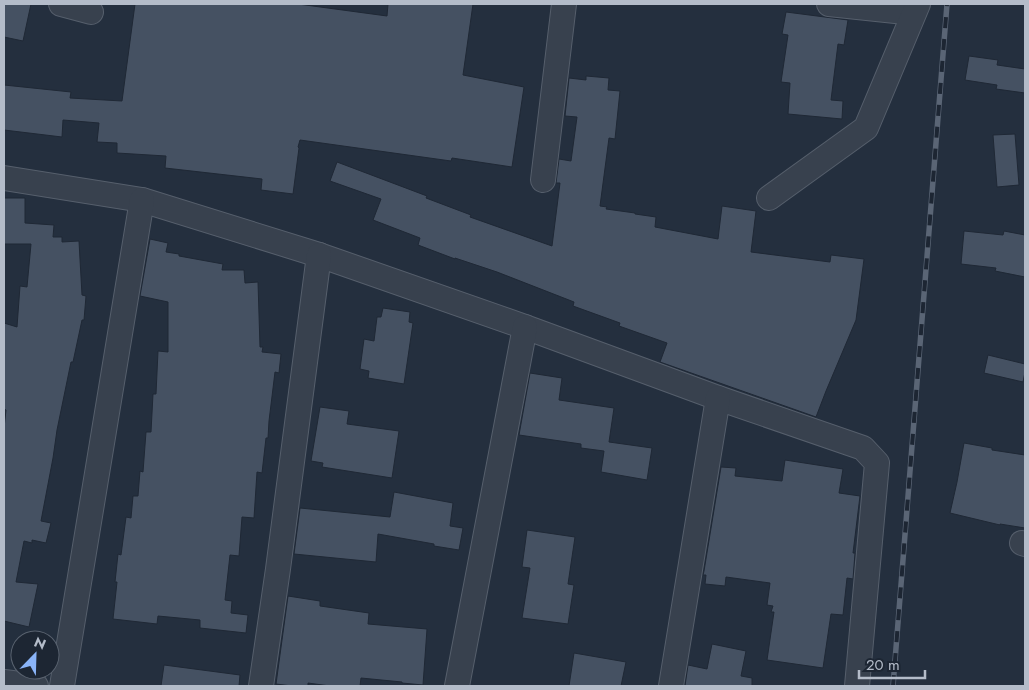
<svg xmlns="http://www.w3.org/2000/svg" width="1029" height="690" font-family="Jost,sans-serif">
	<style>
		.building { fill: #455162; stroke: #1f2835 }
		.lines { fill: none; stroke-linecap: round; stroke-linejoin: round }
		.minor-casing { stroke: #565f6c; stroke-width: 26 }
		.minor { stroke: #38414e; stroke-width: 24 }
		.rail-casing { stroke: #5a6575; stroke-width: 5.5 }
		.rail { stroke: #1d2633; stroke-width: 4; stroke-dasharray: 11; stroke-linecap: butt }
	</style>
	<rect width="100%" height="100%" fill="#242f3e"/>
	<!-- building -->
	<g class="building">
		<polygon points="4,4 31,4 23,41 4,37"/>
		<polygon points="135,4 298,4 387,16 388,4 473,4 463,75 524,87 512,167 452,158 451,161 300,140 298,147 299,148 293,194 261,190 262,179 165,168 166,156 117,153 117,143 97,142 99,123 63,120 62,137 4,130 4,85 71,92 70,98 122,101"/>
		<polygon points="786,12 848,20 844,45 838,44 831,100 843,101 842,119 788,114 790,83 781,82 788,35 782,34"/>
		<polygon points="969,56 998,60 997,65 1025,69 1025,93 996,89 997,85 965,80"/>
		<polygon points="586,76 609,78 608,90 620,91 615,139 609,138 600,206 607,207 606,209 635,213 635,214 656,217 655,227 718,239 722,206 756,211 751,252 830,262 831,255 864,259 856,320 826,391 816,417 660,362 667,343 619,326 620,323 573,306 574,302 497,272 455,258 455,259 418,245 420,238 373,220 381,199 330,181 337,162 427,196 426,198 471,215 470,217 552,246 560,183 556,183 559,159 571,161 577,117 565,116 569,78 586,80"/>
		<polygon points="1015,134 1019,185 997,187 993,135"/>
		<polygon points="4,198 25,198 25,223 54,225 53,237 62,237 62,242 79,241 82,295 86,296 84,320 82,320 73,362 71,362 57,430 53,458 41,521 51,523 46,543 32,540 32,543 24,541 16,582 38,584 29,627 4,621 4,428 6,410 4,409 4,323 17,327 20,286 27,287 31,244 4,244"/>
		<polygon points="964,231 1003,235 1004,231 1025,235 1025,277 995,271 996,268 961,264"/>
		<polygon points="150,239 168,243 166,252 179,254 179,256 223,264 222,270 244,270 245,283 258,282 260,347 263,347 262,352 281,354 279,373 275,372 269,421 268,438 266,438 262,473 257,472 254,518 242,517 239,556 230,555 225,600 232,601 231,613 248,615 246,633 200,628 200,620 158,616 157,624 113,619 117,582 115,582 118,554 121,555 126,517 131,518 133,496 138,496 140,471 143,472 146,432 151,432 153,394 156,394 158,351 168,352 168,302 140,296"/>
		<polygon points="383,308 410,312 409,322 413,323 404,384 368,378 369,371 360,369 364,339 374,341 377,317 381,317"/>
		<polygon points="988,355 1025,364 1025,372 1023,382 984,373"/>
		<polygon points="530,373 562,378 559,400 614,408 609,442 652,448 647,480 601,472 604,451 581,448 581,444 519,435"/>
		<polygon points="320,407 349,411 347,424 399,431 392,478 322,467 323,463 311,461"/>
		<polygon points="964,443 992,448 992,450 1025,455 1025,528 1000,524 1000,525 950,513 957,482"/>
		<polygon points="785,460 843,469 839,493 860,496 853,553 855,553 853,579 847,578 843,615 831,614 823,668 767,660 774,612 771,612 773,606 767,605 770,583 726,577 725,586 705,584 706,575 703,575 704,571 721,467 736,468 735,476 782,481"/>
		<polygon points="394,492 453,503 450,526 463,528 459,550 434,546 434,544 378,534 376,562 294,554 300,508 390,517"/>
		<polygon points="527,530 575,537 568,584 574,585 568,624 522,618 530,568 522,567"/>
		<polygon points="288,596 320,601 320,606 369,613 368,624 427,629 423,685 402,683 402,682 361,678 360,686 330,686 308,683 308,686 292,686 276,684"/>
		<polygon points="712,644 746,651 741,676 752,678 752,686 685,686 688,665 707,669"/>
		<polygon points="574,653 626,662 621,686 569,686"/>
		<polygon points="164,665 240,675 239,686 161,686"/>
	</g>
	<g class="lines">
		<defs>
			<g id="minor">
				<polyline points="61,4 91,12"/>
				<polyline points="829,4 905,12 916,4"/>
				<polyline points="4,178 142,200 319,255 525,327 718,398 863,448 877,463 857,686"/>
				<polyline points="543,180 564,4"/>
				<polyline points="769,198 866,128 918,4"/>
				<polyline points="1022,543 1025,544"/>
				<polyline points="4,682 36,686"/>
				<polyline points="62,686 142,200"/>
				<polyline points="261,686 278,569 319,255"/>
				<polyline points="457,686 525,327"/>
				<polyline points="671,686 718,398"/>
			</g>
		</defs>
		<!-- minor casing -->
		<use href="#minor" class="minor-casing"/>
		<!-- minor -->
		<use href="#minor" class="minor"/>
		<defs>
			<polyline id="rail" points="893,686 947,4"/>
		</defs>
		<!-- rail casing -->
		<use href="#rail" class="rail-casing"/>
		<!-- rail -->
		<use href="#rail" class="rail"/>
	</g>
	<!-- border -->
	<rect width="1029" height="690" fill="none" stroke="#b4bcc9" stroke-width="10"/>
	<!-- north arrow -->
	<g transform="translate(35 655) rotate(23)"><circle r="24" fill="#1d2633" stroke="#59626f"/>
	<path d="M0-4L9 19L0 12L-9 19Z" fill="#8ab4f8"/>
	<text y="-8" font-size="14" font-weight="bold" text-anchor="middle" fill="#b4bcc9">N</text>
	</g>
	<!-- scale -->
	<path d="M859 670v8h66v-8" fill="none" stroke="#b4bcc9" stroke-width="2.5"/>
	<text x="866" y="670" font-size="15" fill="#b4bcc9" stroke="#1d2633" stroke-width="4" paint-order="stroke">20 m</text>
</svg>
